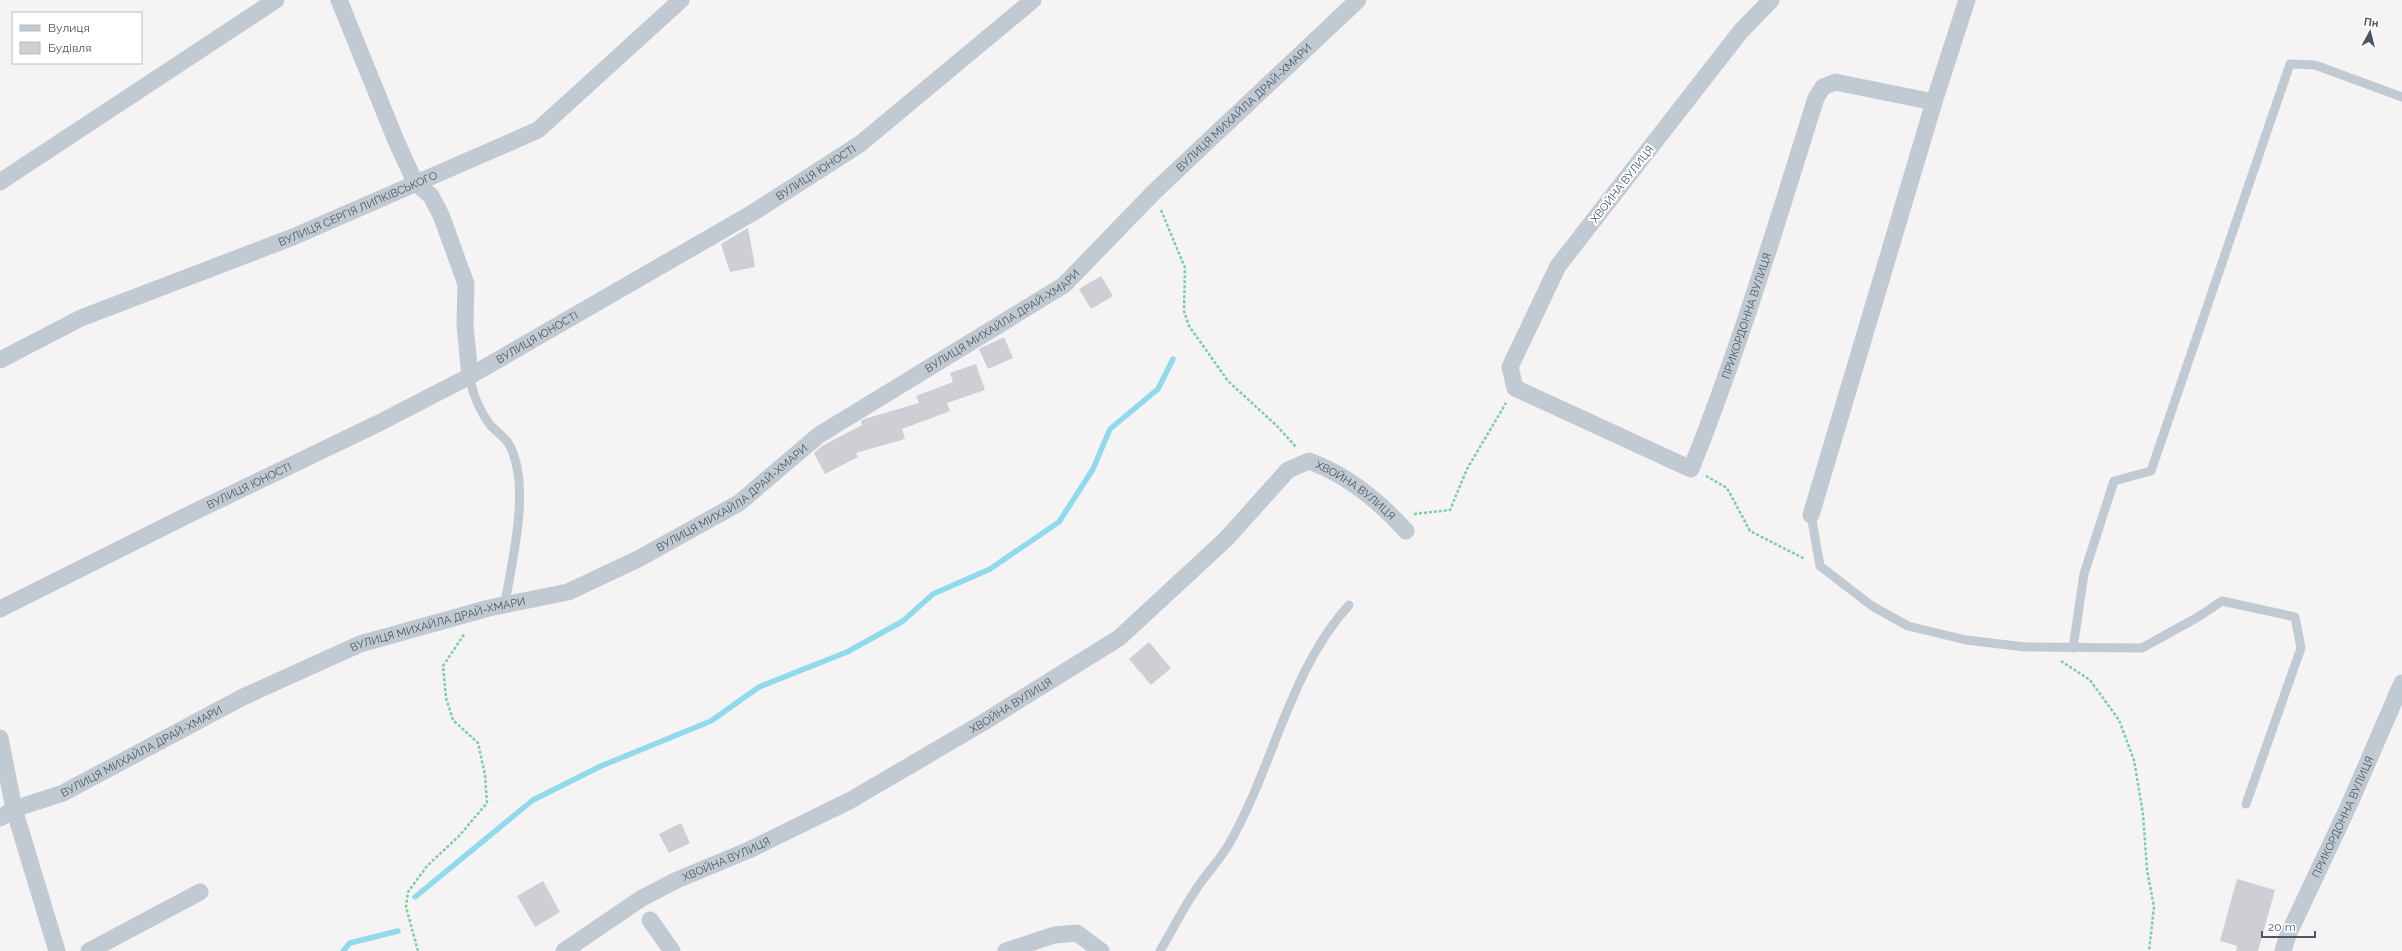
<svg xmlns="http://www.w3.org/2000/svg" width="2402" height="951" font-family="Raleway,sans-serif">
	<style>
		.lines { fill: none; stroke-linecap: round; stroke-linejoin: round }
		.stream { stroke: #90daee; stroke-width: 5.5 }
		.building { fill: #cdcfd5 }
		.path { stroke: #7ad0a6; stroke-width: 2.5; stroke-dasharray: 3 2; stroke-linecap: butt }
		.lane { stroke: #c1cad2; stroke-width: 9 }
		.street { stroke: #c1cad2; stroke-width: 17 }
		.labels { text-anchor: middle; stroke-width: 4; stroke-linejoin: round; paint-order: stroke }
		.street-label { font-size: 11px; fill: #4a5661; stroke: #fff }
	</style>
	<rect width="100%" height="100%" fill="#f5f3f3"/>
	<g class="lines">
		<!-- stream -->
		<g class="stream">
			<polyline points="415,897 533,800 601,766 711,721 759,687 847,652 903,621 933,594 990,569 1059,522 1093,469 1110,429 1158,389 1173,359"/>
			<polyline points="343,951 350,943 398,931"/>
		</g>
	</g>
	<!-- building -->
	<g class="building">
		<polygon points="748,228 755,267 730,272 721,244"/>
		<polygon points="1101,276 1113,296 1091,309 1079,289"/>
		<polygon points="1004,337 1013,358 988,369 979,349"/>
		<polygon points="976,364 985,390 947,403 950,411 902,429 905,439 856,453 858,457 825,474 814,453 822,446 862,425 861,421 864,419 919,403 916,396 953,382 950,373"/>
		<polygon points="1149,642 1171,668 1151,685 1129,659"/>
		<polygon points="681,823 690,843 669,853 659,834"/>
		<polygon points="2237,879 2275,890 2258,951 2236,951 2237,946 2220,941"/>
		<polygon points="543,881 560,912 535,927 517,896"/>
	</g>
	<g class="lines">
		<!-- path -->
		<g class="path">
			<polyline points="1161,210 1185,268 1184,311 1189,326 1228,381 1277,426 1297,448"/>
			<polyline points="1706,476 1727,488 1750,531 1805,559"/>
			<polyline points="1414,514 1450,510 1467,469 1506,403"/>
			<polyline points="2061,661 2090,680 2119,720 2134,760 2143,814 2147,870 2154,907 2149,951"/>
			<polyline points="418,951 406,907 408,892 427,866 459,836 487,803 485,775 478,743 453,720 446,698 443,666 465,633"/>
		</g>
		<!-- lane -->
		<g class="lane">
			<path d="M 470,376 C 472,393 480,412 491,426 C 497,432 506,438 510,446 C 531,488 512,559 505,604"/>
			<polyline points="1811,515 1820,566 1872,606 1908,626 1966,640 2025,647 2142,648 2198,617 2222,601 2295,617 2301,648 2246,804"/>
			<polyline points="2073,648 2084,574 2114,481 2151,471 2290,64 2315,65 2402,97"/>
			<path d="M 1160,951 C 1172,931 1182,910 1195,891 C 1205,875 1219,861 1229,844 C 1273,768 1289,671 1349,605"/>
		</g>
		<!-- street -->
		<g class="street">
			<polyline points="339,0 397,143 415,182 431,196 441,215 466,284 465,325 470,376"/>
			<path id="s1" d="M 1771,0 L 1741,31 L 1558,266 L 1510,367 L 1515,388 L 1691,469 C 1740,347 1777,222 1816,98 L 1823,87 L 1835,82 L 1934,102"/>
			<polyline points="0,182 276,0"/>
			<path id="s2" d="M 0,360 L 81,318 L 293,237 L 538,130 L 681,0"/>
			<polyline points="1811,515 1934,102 1967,0"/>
			<path id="s3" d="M 0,609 L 192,513 L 381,422 L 470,376 L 754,212 L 860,144 L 1033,0"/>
			<polyline points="0,738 14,809 57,951"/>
			<path id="s4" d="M 0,818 L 14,809 L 63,793 L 243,697 L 360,644 L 489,608 L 568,592 L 638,559 L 739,503 L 819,435 L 1064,285 L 1154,192 L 1358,0"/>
			<polyline points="650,920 672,951"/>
			<polyline points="89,951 200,892"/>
			<path id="s5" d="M 564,951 L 642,898 L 677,880 L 749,850 L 851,800 L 984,722 L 1119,638 L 1226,539 L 1288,470 L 1309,461 C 1347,475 1380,502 1406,531"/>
			<polyline points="1006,951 1054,935 1077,933 1101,951"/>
			<path id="s6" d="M 2283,951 L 2288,935 L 2350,803 L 2402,683"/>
		</g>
	</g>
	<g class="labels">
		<!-- street labels -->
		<g class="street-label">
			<text dy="4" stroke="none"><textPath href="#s4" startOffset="1453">ВУЛИЦЯ МИХАЙЛА ДРАЙ-ХМАРИ</textPath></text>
			<text dy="4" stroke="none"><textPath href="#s3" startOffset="926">ВУЛИЦЯ ЮНОСТІ</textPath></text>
			<text transform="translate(1622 184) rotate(-52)" y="4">ХВОЙНА ВУЛИЦЯ</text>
			<text dy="4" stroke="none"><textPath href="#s2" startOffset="389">ВУЛИЦЯ СЕРГІЯ ЛИПКІВСЬКОГО</textPath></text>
			<text dy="4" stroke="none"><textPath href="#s1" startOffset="831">ПРИКОРДОННА ВУЛИЦЯ</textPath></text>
			<text dy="4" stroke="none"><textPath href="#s4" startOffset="1129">ВУЛИЦЯ МИХАЙЛА ДРАЙ-ХМАРИ</textPath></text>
			<text dy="4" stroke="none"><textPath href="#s3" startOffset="602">ВУЛИЦЯ ЮНОСТІ</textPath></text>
			<text dy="4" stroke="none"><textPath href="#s3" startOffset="278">ВУЛИЦЯ ЮНОСТІ</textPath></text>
			<text dy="4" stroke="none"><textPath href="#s5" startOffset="955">ХВОЙНА ВУЛИЦЯ</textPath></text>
			<text dy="4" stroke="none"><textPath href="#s4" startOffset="805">ВУЛИЦЯ МИХАЙЛА ДРАЙ-ХМАРИ</textPath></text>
			<text dy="4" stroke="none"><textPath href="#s4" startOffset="481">ВУЛИЦЯ МИХАЙЛА ДРАЙ-ХМАРИ</textPath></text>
			<text dy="4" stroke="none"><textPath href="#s5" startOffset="511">ХВОЙНА ВУЛИЦЯ</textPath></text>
			<text dy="4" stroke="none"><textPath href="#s4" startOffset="157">ВУЛИЦЯ МИХАЙЛА ДРАЙ-ХМАРИ</textPath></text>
			<text dy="4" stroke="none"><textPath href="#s6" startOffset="147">ПРИКОРДОННА ВУЛИЦЯ</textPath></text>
			<text dy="4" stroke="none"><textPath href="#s5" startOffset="187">ХВОЙНА ВУЛИЦЯ</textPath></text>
		</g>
	</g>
	<!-- legend -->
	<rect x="12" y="12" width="130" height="52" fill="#ffffff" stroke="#b7bbc0"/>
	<rect x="20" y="25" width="20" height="6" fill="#c1cad2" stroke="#b7bbc0"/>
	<text x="48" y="32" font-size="12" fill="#4a5661">Вулиця</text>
	<rect x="20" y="42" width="20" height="12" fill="#cdcfd5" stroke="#b7bbc0"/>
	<text x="48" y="52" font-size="12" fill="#4a5661">Будівля</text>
	<!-- north arrow -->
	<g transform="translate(2370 32) rotate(7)" stroke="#ffffff" stroke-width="3" paint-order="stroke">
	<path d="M0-3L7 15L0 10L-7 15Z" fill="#4a5661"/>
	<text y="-6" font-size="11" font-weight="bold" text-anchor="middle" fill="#4a5661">Пн</text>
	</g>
	<!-- scale -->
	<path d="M2262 931v6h53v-6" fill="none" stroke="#4a5661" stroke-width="2"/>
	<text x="2268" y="931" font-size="12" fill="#4a5661" stroke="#ffffff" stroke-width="3" paint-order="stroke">20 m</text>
</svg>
